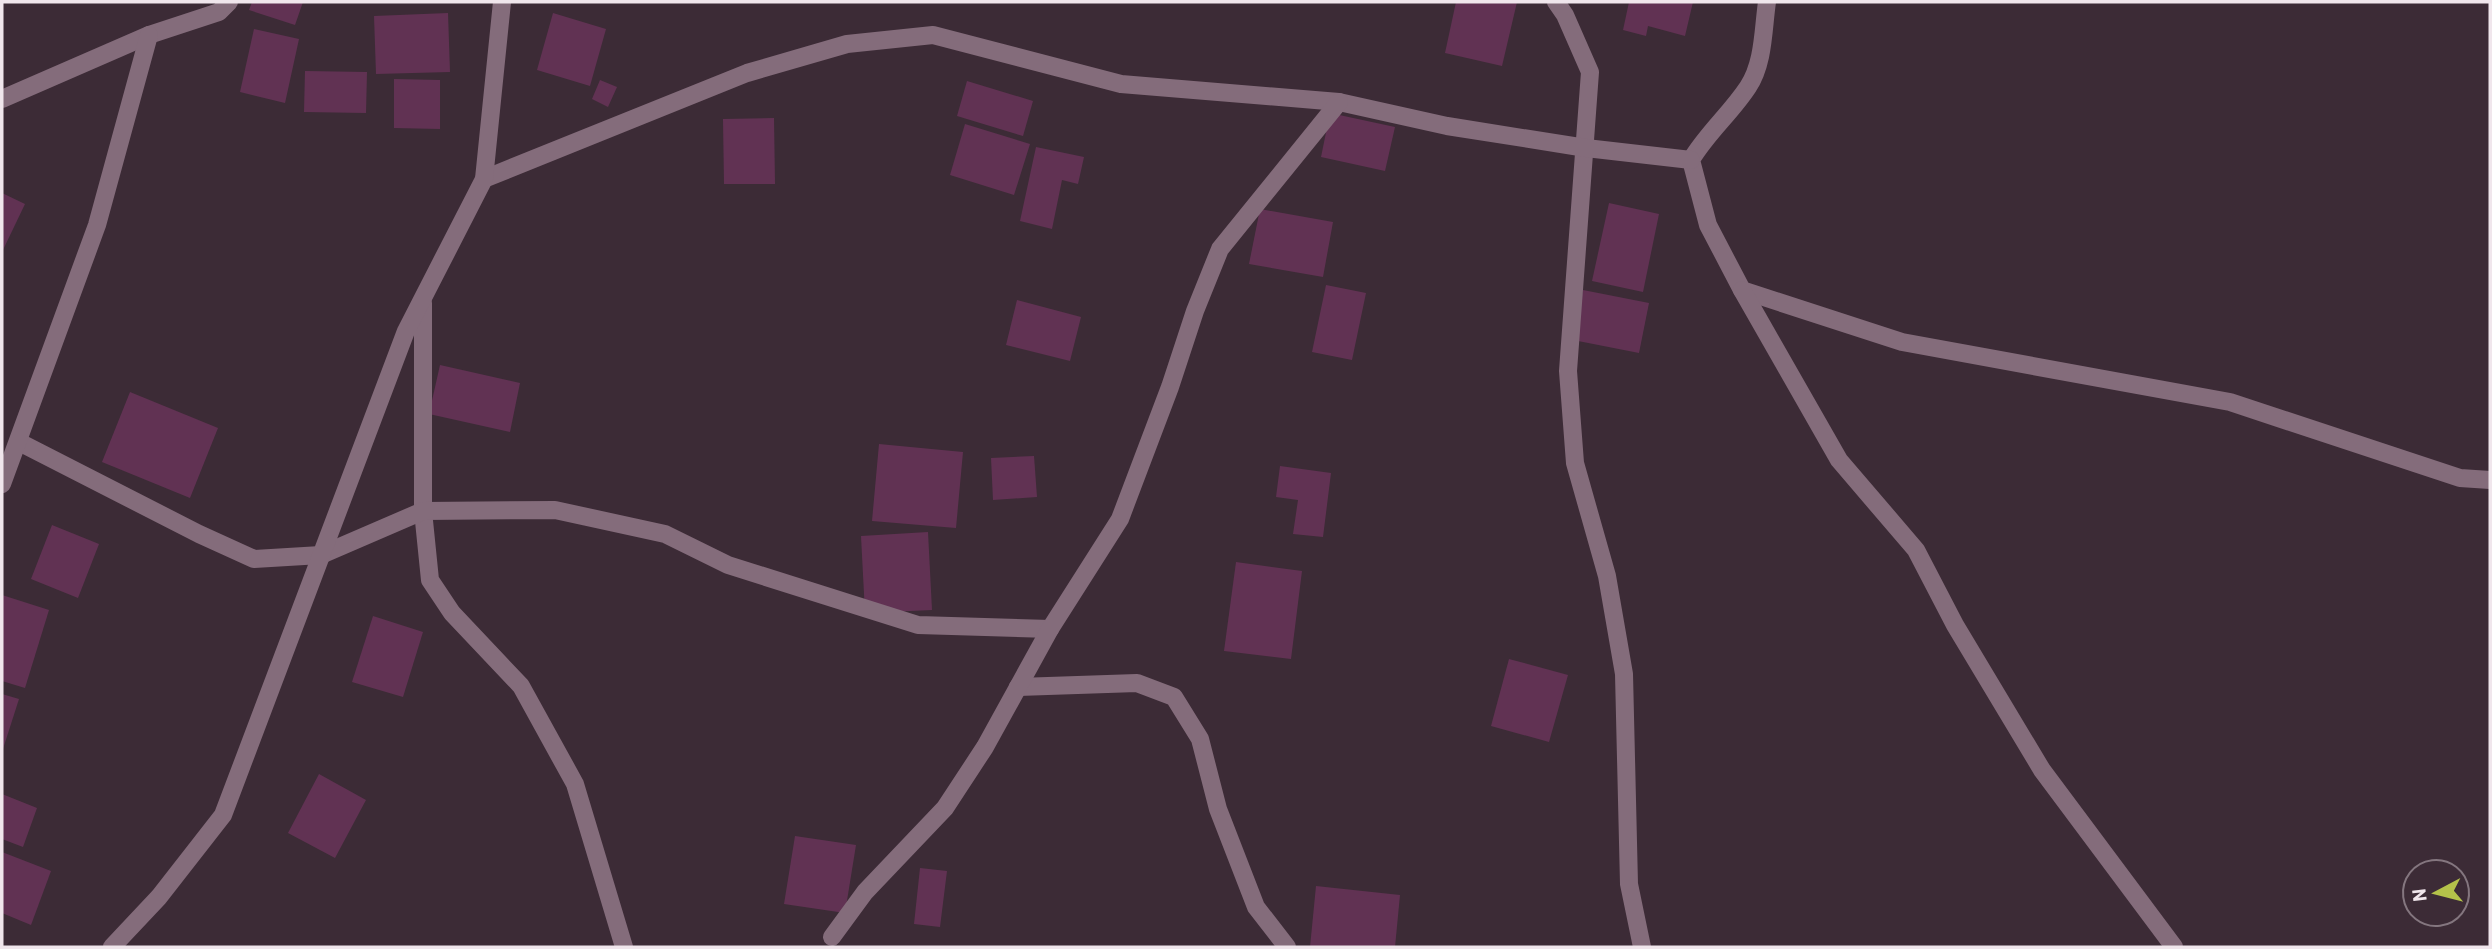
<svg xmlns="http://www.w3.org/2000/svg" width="2492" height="949" font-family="Barlow,sans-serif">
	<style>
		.building { fill: #613253 }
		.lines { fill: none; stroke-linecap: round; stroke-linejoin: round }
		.minor { stroke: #846c7b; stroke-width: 18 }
	</style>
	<rect width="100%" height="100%" fill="#3c2b36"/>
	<!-- building -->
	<g class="building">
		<polygon points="252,2 303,2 295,25 249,10"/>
		<polygon points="1456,2 1517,2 1502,66 1445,53"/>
		<polygon points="1629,2 1693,2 1685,36 1648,26 1646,36 1623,30"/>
		<polygon points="448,13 450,72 376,74 374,16"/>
		<polygon points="553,13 606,29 590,86 537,70"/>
		<polygon points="254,29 299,39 285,103 240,92"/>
		<polygon points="305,71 367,72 366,113 304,112"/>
		<polygon points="394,79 440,80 440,129 394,128"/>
		<polygon points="600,80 617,87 608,107 592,99"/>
		<polygon points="967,81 1033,101 1023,136 957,116"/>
		<polygon points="1330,113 1395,127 1385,171 1321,157"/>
		<polygon points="774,118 775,184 724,184 723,119"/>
		<polygon points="965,124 1030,144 1014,195 950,175"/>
		<polygon points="1036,147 1084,157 1078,184 1062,180 1052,229 1020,221"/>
		<polygon points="2,193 25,204 2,252"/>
		<polygon points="1609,203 1659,214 1643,292 1592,281"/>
		<polygon points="1260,209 1333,222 1323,277 1249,264"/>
		<polygon points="1326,285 1366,293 1352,360 1312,352"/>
		<polygon points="1583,290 1649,303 1639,353 1573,340"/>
		<polygon points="1017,300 1081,317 1070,361 1006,345"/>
		<polygon points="440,365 520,383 510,432 429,414"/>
		<polygon points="130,392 218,428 190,498 102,462"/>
		<polygon points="879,444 963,452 956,528 872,521"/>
		<polygon points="1034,456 1037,497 993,500 991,458"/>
		<polygon points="1280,466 1331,473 1323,537 1293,534 1298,500 1276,497"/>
		<polygon points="52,525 99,544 78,598 31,579"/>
		<polygon points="928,532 932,610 865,613 861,536"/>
		<polygon points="1236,562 1302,571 1291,659 1224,651"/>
		<polygon points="2,595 49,610 25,688 2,681"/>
		<polygon points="373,616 423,632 403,697 352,682"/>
		<polygon points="1509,659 1568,675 1549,742 1491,726"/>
		<polygon points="2,694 19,699 2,752"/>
		<polygon points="319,774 366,800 335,858 288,833"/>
		<polygon points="2,794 37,808 23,847 2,839"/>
		<polygon points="795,836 856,845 845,913 784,904"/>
		<polygon points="2,852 51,871 31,925 2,913"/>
		<polygon points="920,868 947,871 940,927 914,924"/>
		<polygon points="1316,886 1400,895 1395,947 1310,947"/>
	</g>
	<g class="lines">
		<!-- minor -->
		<g class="minor">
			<polyline points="1556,2 1565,15 1590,72 1568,371 1575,463 1607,576 1624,674 1629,884 1642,947"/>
			<path d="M 1767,2 C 1763,29 1764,63 1748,87 C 1731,113 1707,133 1691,160 L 1708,225 L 1742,290 L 1902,342 L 2230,402 L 2460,478 L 2490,480"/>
			<polyline points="2,99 149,35 219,12 229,2"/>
			<polyline points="484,179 747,73 847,44 933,35 1121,84 1339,102 1447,126 1586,148 1691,160"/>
			<polyline points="1742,290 1839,460 1916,550 1955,625 2042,770 2174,947"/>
			<polyline points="423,303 423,511 430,580 452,613 521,686 575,784 624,947"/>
			<polyline points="19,442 199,534 254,559 321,555 423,511 555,510 665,534 728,565 918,625 1050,629"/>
			<polyline points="2,484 97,225 149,35"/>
			<polyline points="1018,687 1137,683 1174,697 1200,739 1218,809 1256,907 1287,947"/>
			<polyline points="832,937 865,892 945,808 985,747 1050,629 1120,519 1170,387 1195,311 1220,249 1339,102"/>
			<polyline points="112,947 159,897 223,815 406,331 484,179 502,2"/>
		</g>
	</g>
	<!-- border -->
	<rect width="2492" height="949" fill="none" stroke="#f0e6ec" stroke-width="7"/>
	<!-- north arrow -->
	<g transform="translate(2436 893) rotate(263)"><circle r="33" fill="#3c2b36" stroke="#84767f" stroke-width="2"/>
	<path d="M0-5L12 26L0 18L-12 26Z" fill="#b4c24a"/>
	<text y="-10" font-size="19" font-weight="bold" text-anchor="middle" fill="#f0e6ec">N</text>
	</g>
</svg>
